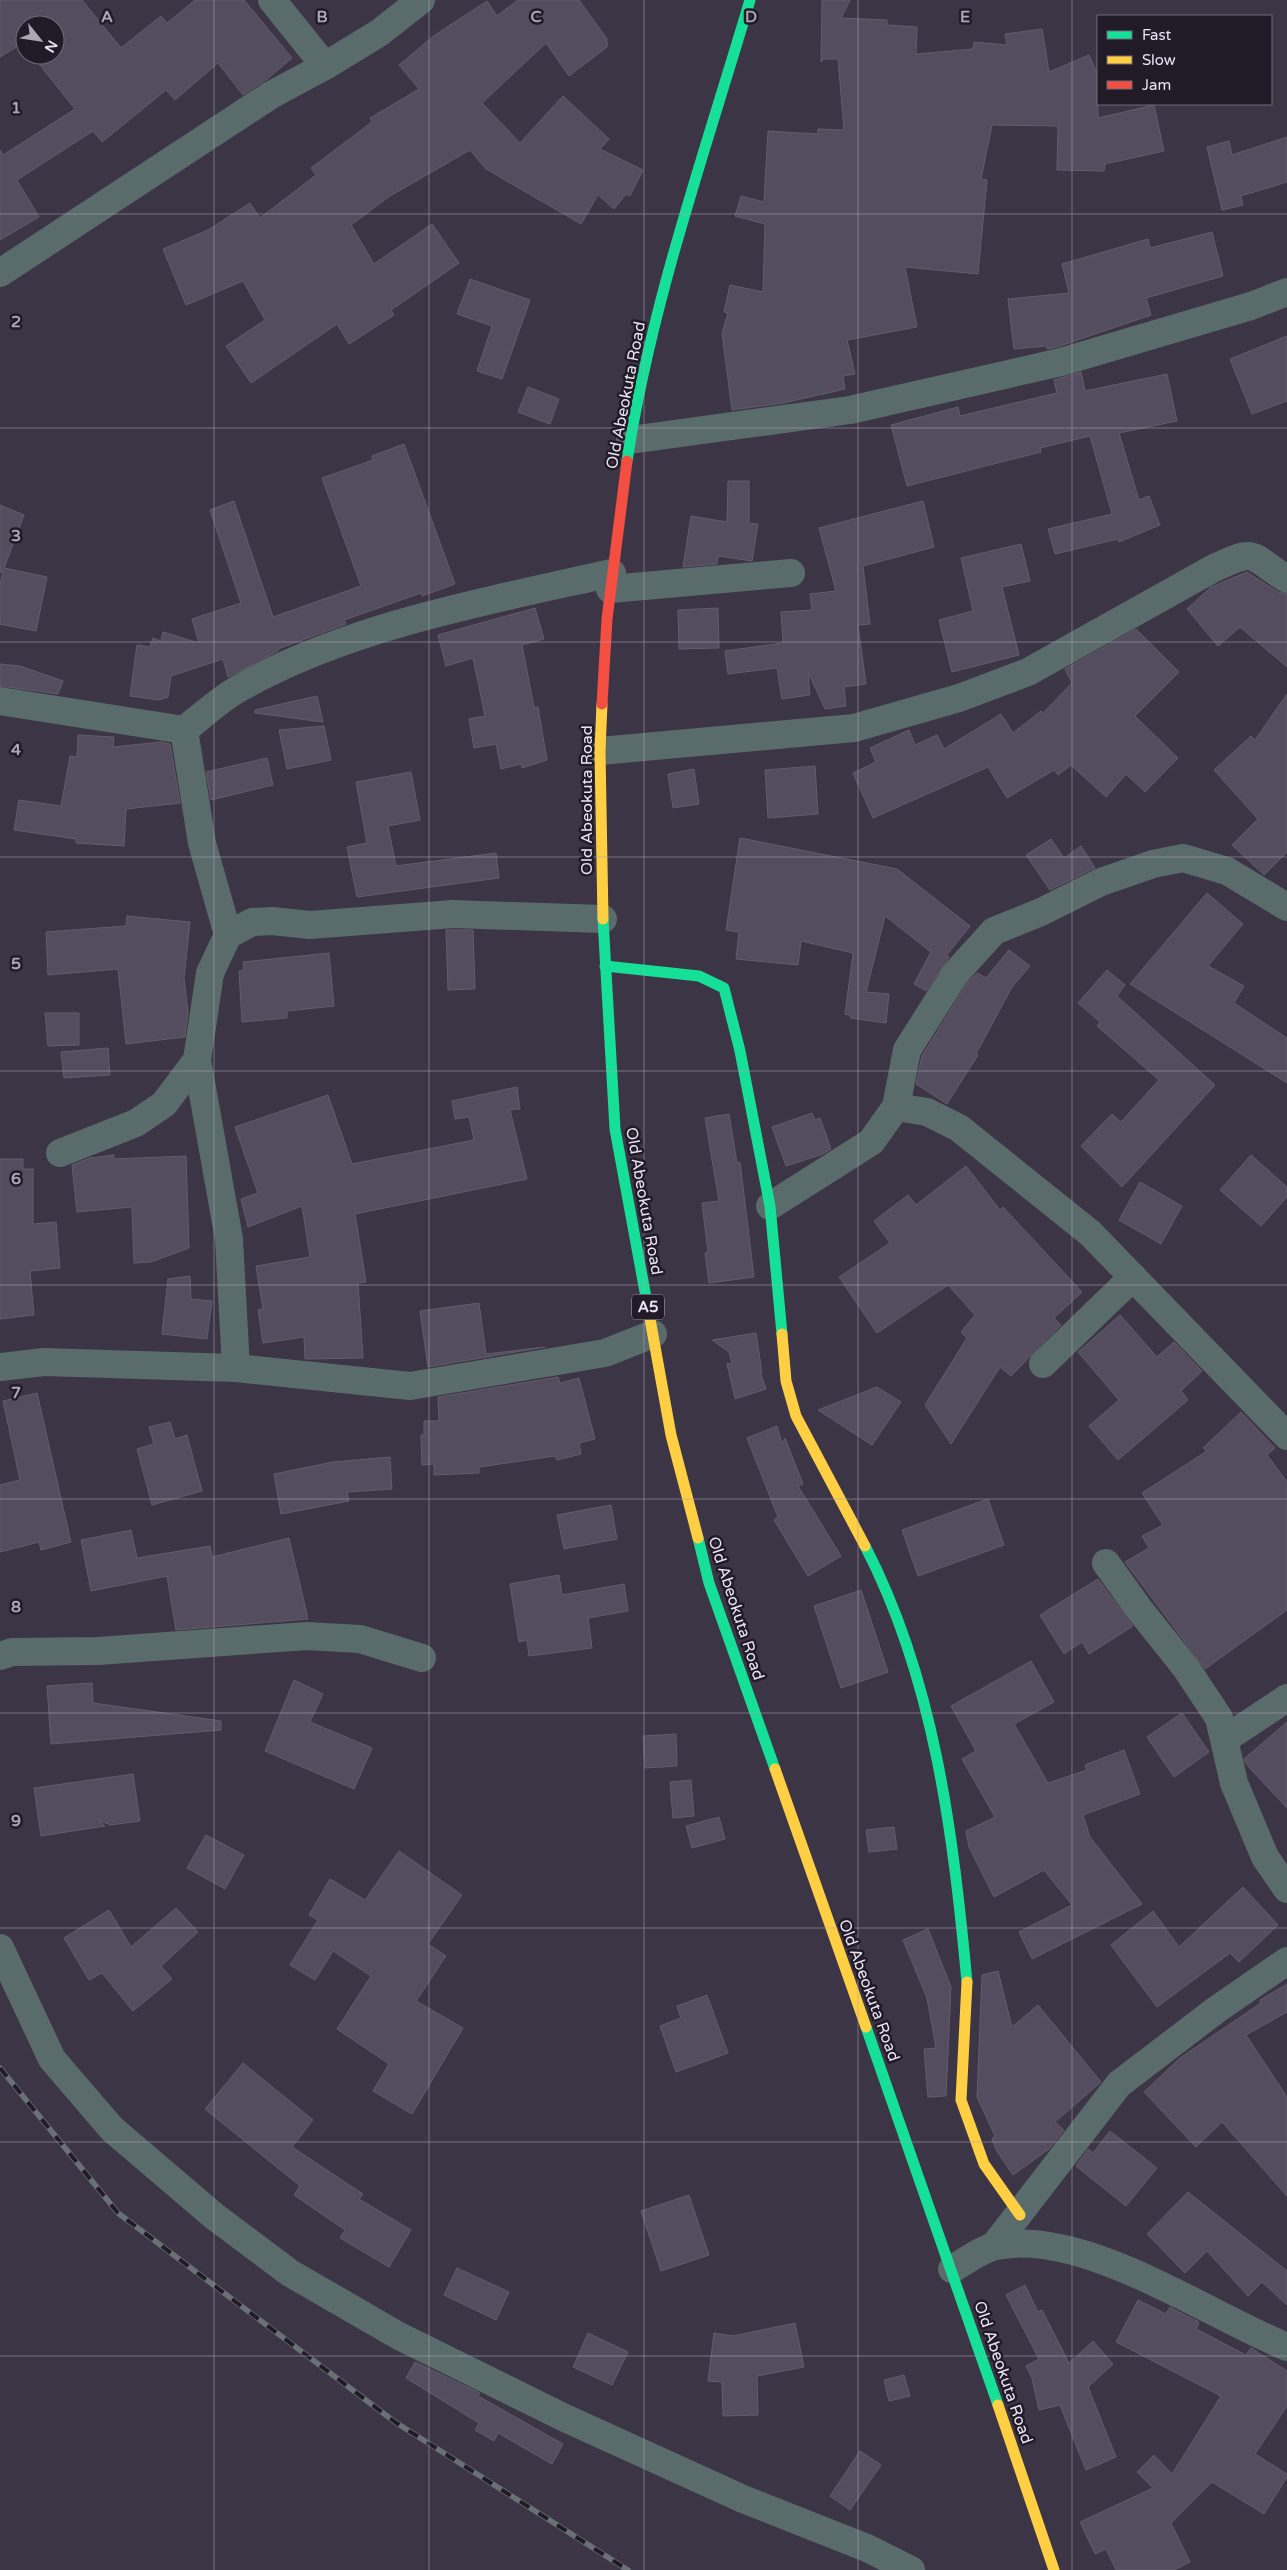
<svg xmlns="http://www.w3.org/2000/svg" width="1287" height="2570" font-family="'Varela Round',sans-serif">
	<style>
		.building { fill: #544c5f; stroke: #635d6a }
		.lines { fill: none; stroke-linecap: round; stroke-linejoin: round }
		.street { stroke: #5a6b6b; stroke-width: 28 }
		.fast { stroke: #16e098; stroke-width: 11 }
		.slow { stroke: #ffcf43; stroke-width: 11 }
		.jam { stroke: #f24e42; stroke-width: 11 }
		.rail-casing { stroke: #6a7176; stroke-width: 5.5 }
		.rail { stroke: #201b27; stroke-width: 4; stroke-dasharray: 11; stroke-linecap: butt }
		.grid { fill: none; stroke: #aca6b7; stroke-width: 1; stroke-opacity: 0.55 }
		.labels { text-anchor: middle; stroke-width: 5; stroke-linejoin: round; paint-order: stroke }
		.shield { fill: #201b27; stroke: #ada7b6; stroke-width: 1 }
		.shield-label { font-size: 15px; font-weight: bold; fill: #e9e3f4 }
		.street-label { font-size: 16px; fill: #e9e3f4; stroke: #201b27 }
		.grid-label { font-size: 16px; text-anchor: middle; font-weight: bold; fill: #aca6b7; stroke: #201b27; stroke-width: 5; stroke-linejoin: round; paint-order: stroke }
	</style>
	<rect width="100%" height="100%" fill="#3c3545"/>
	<!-- building -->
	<g class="building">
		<polygon points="0,0 82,0 121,48 161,16 167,23 195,0 244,0 292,58 266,80 243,95 218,63 175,100 166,90 102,142 93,131 17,180 39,217 0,240 0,150 3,155 75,109 32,55 55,55 55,25 25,25 25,46 23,43 0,57"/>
		<polygon points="518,0 579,0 607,39 607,47 569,76 546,43 482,103 520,143 563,96 609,139 600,149 643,170 630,196 626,194 614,209 598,195 581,224 486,169 470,150 390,196 351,225 374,264 432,224 459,263 391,310 394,315 349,344 337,324 251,383 226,346 265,320 243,281 186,305 163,249 208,230 250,203 260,218 316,175 311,168 372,122 370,118 419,89 399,65 435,35 487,1 497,16"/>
		<polygon points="822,0 850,0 841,18 887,20 887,25 917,27 916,54 973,49 974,42 1007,45 1005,34 1042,29 1049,72 1089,55 1098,75 1098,118 1154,105 1164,151 1105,164 1104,171 1057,170 1058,126 992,125 981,179 987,180 978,274 905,267 917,327 847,340 855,374 843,376 845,389 783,403 732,410 722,333 728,313 724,312 730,285 763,292 765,224 735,216 741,196 764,202 768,131 818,134 818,129 844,130 838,59 823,59 821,62"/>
		<polygon points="1287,137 1287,182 1241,196 1243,205 1222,210 1207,147 1229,141 1232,155"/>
		<polygon points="1212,232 1223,276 1146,298 1151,315 1057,347 1047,349 1046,346 1014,349 1008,299 1069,293 1062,264 1148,239 1150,248"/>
		<polygon points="470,279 530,300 502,379 477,371 492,326 457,314"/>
		<polygon points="1287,336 1287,401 1252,414 1230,359"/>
		<polygon points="1081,372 1085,391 1167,374 1177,421 1119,433 1139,500 1149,496 1160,525 1119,542 1118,539 1055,554 1048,529 1112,514 1090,436 1040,448 1041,452 907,486 891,425 958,407 960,416 1057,393 1054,380"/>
		<polygon points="528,387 559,399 550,424 518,412"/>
		<polygon points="404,444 455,584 422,596 421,593 344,620 346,624 278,649 278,651 228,677 223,659 171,676 168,697 159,700 130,696 137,645 150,647 153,638 161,641 163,632 199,643 192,619 241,603 210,510 234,501 273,617 361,586 322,478 373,460 372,456"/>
		<polygon points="728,481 749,481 749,523 758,524 752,561 718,556 717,564 683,567 691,516 727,522"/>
		<polygon points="923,501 934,547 863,566 870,624 858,625 866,684 844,687 846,706 825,709 808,672 810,695 782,699 777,668 728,674 725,651 783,643 781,612 812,610 810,594 836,591 819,528"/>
		<polygon points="0,505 24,515 4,568 47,577 36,631 0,624 0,585 3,570 0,573"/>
		<polygon points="1021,544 1030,581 1002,587 1019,655 952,672 939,620 973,611 961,558"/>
		<polygon points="1247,572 1278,592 1287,594 1287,667 1240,627 1218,646 1187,609 1211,587"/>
		<polygon points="535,608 544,639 522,645 534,707 538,707 547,760 522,768 521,764 501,769 496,744 474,748 469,719 485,716 473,658 446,666 438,635"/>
		<polygon points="718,608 719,648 679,649 678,610"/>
		<polygon points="1136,629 1179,672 1135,716 1178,758 1145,792 1126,774 1106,797 1071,765 1058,775 1054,770 1007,798 988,767 873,818 853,773 876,762 870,748 909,730 915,745 937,735 944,749 1001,714 1013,733 1041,711 1043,713 1072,683 1065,669"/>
		<polygon points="0,664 20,666 63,681 58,694 0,686"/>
		<polygon points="1287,694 1287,852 1264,875 1232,845 1258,819 1214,770 1251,736 1255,740"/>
		<polygon points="317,696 323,722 255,713 255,710"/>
		<polygon points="324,726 331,760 287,769 279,730"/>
		<polygon points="78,735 114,737 113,747 161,742 170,744 180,803 126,809 124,846 76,843 76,839 14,830 19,800 61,806 70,756 77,757"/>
		<polygon points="267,758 273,785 211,800 206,772"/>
		<polygon points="815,766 818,814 768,818 765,770"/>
		<polygon points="694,769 699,804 673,808 668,774"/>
		<polygon points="411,772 420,820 388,826 396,866 496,853 499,878 357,897 347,847 367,843 356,782"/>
		<polygon points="740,838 897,869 970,926 946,956 949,957 926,991 914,984 931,952 885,916 866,992 889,994 886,1023 851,1018 850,1015 845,1014 853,953 801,941 798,965 736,959 739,932 726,930"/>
		<polygon points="1051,839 1064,858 1081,846 1095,868 1050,890 1026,855"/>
		<polygon points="1207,893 1243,924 1208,966 1244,986 1234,1003 1287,1038 1287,1083 1130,984"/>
		<polygon points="127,916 190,922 184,978 188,1013 185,1037 126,1044 118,969 48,975 46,932 126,926"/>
		<polygon points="446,930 473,930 475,989 448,990"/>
		<polygon points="1009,950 1030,966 1012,987 976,1054 978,1055 947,1104 916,1084 922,1056 967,983 977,973 986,978"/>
		<polygon points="329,953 334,1006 287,1011 287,1018 242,1022 239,971 244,970 243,962"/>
		<polygon points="1107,970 1125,985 1117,996 1215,1085 1122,1187 1081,1146 1112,1114 1121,1122 1159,1080 1097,1026 1100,1022 1078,1003"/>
		<polygon points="45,1013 79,1013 79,1045 48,1046"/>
		<polygon points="108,1048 110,1075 64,1078 61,1052"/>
		<polygon points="517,1087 520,1109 510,1110 527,1179 355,1214 366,1282 358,1283 363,1358 305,1359 304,1337 263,1343 258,1310 263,1309 256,1266 310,1257 302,1206 248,1227 241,1199 258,1193 235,1127 328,1095 352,1164 474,1140 469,1117 455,1119 452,1101"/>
		<polygon points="812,1113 815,1120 820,1118 831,1149 823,1154 786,1166 772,1127"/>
		<polygon points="729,1114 737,1163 740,1162 754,1277 709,1283 705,1253 708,1252 702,1203 719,1201 705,1118"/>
		<polygon points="114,1155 114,1159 186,1156 189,1248 151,1262 134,1263 132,1207 77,1212 72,1165 90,1158"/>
		<polygon points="1251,1155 1287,1187 1287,1197 1261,1226 1220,1190"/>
		<polygon points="0,1159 23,1159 23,1169 33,1169 33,1224 56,1222 60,1268 30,1271 34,1315 0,1319"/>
		<polygon points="966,1166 1000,1210 1003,1207 1082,1292 1054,1318 1061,1325 1011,1376 1000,1367 951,1444 925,1405 967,1338 961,1332 975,1315 948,1285 877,1333 839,1277 890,1243 874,1221 908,1195 916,1205"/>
		<polygon points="1140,1182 1182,1206 1161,1244 1119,1220"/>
		<polygon points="190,1276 191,1299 212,1301 207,1339 162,1334 168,1279"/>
		<polygon points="479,1303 486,1354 545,1347 428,1367 420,1311"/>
		<polygon points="1120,1315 1157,1357 1174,1342 1202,1371 1181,1391 1188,1400 1118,1460 1089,1426 1119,1400 1078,1352"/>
		<polygon points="756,1333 762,1373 760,1372 766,1389 735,1399 727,1364 732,1363 729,1352 712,1340"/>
		<polygon points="558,1377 560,1383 579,1378 595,1439 579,1443 581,1454 557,1460 555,1456 479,1467 479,1473 434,1475 434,1464 422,1465 421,1435 424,1435 424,1421 439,1421 438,1397"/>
		<polygon points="877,1387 901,1402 872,1445 818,1410"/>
		<polygon points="37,1393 71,1542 41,1550 39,1542 0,1552 0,1485 20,1480 3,1401"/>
		<polygon points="1241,1412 1275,1448 1267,1455 1287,1482 1287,1610 1205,1669 1125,1562 1149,1548 1142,1536 1163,1525 1142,1493 1207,1451 1203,1448"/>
		<polygon points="170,1422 175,1439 187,1435 202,1491 152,1505 137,1449 154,1444 149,1427"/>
		<polygon points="777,1426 782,1444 785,1438 803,1484 798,1486 841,1556 808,1576 774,1520 778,1517 747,1438"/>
		<polygon points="390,1457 392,1489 347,1492 349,1501 281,1514 274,1474 333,1462"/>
		<polygon points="988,1499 1004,1545 918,1576 902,1530"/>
		<polygon points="611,1505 617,1539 564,1549 557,1515"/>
		<polygon points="131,1530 137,1558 210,1546 212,1557 289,1538 308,1619 176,1630 167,1576 91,1591 81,1540"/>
		<polygon points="559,1575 562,1595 624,1584 628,1611 588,1618 592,1648 529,1656 527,1640 519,1642 510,1584"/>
		<polygon points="1098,1579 1133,1626 1089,1654 1082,1642 1064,1654 1040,1615"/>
		<polygon points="861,1590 888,1672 841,1688 814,1606"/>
		<polygon points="1031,1661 1054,1702 1014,1724 1048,1783 1087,1770 1085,1765 1124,1750 1140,1794 1083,1815 1090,1837 1142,1904 1032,1959 1019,1932 1072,1905 1044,1870 994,1897 969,1847 966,1831 995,1817 962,1759 976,1751 951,1706"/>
		<polygon points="294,1680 323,1694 310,1722 372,1748 354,1789 265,1751"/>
		<polygon points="92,1683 93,1703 221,1721 221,1730 51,1744 47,1686"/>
		<polygon points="1182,1713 1209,1752 1174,1777 1147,1737"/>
		<polygon points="1287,1722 1287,1808 1246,1764 1244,1759"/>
		<polygon points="676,1734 677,1766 645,1768 643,1736"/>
		<polygon points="133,1774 140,1821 110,1825 98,1819 105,1826 41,1836 34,1788"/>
		<polygon points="691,1780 694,1816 673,1818 670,1782"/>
		<polygon points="719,1817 725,1839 692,1848 686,1826"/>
		<polygon points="894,1827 897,1849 869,1852 866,1830"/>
		<polygon points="206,1835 244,1855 225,1889 187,1868"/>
		<polygon points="399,1851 462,1895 428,1944 446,1956 416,2001 463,2028 412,2114 373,2091 389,2064 337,2029 371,1976 333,1951 315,1980 290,1965 318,1920 309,1915 330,1879 365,1900"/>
		<polygon points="1243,1887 1278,1925 1239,1962 1230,1953 1157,2007 1111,1945 1153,1911 1179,1947"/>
		<polygon points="176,1908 198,1932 161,1966 172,1979 133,2011 102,1973 89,1980 64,1938 109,1910 131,1947"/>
		<polygon points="928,1929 951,1987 946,2096 928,2097 924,2049 936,2048 927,1998 903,1940"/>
		<polygon points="998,1971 1012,2027 1038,2005 1101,2082 1055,2122 1064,2130 1049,2149 1013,2175 996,2150 992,2139 995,2136 977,2097 982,1975"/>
		<polygon points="1287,1984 1287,2012 1246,2035 1287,2097 1287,2196 1222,2122 1196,2147 1144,2092 1180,2058 1261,2003 1260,2000"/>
		<polygon points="707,1995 728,2053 676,2072 660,2026 681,2018 677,2006"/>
		<polygon points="243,2063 313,2120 292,2147 363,2194 359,2199 411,2230 389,2267 340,2238 345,2230 294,2195 300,2186 205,2109"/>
		<polygon points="1110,2131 1157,2168 1126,2206 1076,2166 1088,2149 1093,2153"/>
		<polygon points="1188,2192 1287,2271 1287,2305 1262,2282 1248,2296 1207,2251 1185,2273 1147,2234"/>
		<polygon points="689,2195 709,2255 661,2271 641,2211"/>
		<polygon points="457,2268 509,2292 496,2320 444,2295"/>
		<polygon points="1025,2285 1038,2312 1042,2310 1069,2363 1093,2341 1113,2364 1088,2387 1116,2457 1086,2470 1060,2405 1039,2410 1032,2378 1026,2366 1039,2359 1006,2295"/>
		<polygon points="1138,2300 1166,2314 1170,2307 1175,2310 1199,2322 1196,2329 1246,2355 1251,2348 1287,2371 1287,2406 1255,2454 1287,2474 1287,2477 1264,2514 1212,2482 1171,2523 1190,2562 1174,2570 1116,2570 1106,2549 1095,2554 1080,2522 1153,2488 1137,2472 1154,2455 1172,2474 1221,2396 1116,2342"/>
		<polygon points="795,2323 804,2367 757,2376 758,2415 723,2416 722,2382 708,2381 714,2333 733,2336"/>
		<polygon points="588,2333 628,2352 612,2385 573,2367"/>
		<polygon points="415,2362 480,2393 478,2396 563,2444 552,2464 498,2433 494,2441 475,2430 479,2423 406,2378"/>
		<polygon points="904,2375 910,2396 889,2401 884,2380"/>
		<polygon points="860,2451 881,2465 850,2510 830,2496"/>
	</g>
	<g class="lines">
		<!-- street -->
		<g class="street">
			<polyline points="272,0 325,66"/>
			<polyline points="0,273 271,95 325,66 379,33 421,0"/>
			<polyline points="630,440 850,410 1061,362 1251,306 1287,292"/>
			<polyline points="610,589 791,573"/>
			<path d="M 0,701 L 184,730 C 202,716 219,700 238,689 C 347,626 491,600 612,573"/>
			<polyline points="184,730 202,843 228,935"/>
			<path d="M 600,751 L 854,728 L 959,698 L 1028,672 L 1214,568 C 1259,547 1248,555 1287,579"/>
			<polyline points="197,1060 229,1239 236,1368"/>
			<polyline points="896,1107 907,1050 955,974 994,931 1041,912 1101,882 1153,864 1183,858 1227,871 1287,907"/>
			<polyline points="60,1153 136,1123 164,1104 197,1060 210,973 228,935 252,922 272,921 310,925 453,914 603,919"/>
			<polyline points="770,1206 871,1142 896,1107 927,1112 959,1128 1090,1233 1287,1436"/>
			<polyline points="1043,1364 1133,1277"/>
			<polyline points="0,1367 44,1362 236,1368 410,1386 605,1353 653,1334"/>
			<polyline points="1106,1563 1139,1609 1186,1668 1219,1718 1234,1783 1265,1857 1287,1889"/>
			<polyline points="0,1656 12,1652 98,1651 307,1636 360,1639 422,1658"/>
			<polyline points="1225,1739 1287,1698"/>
			<polyline points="0,1948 52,2059 112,2129 214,2216 290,2273 399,2336 565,2418 743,2499 867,2548 911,2570"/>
			<polyline points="994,2246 1119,2084 1216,2010 1287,1961"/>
			<path d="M 952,2269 C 965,2262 981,2249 996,2246 C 1083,2228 1206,2314 1287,2347"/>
		</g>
		<!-- fast -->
		<g class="fast">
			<path d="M 627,461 C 651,304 705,152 750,0"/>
			<polyline points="603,919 615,1129 650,1319"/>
			<polyline points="605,966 699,976 724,988 740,1051 770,1206 782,1334"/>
			<polyline points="698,1538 709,1583 775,1769"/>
			<path d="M 865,1546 C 935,1681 953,1834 967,1982"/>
			<polyline points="866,2027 998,2405"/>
		</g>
		<!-- slow -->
		<g class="slow">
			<polyline points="602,704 600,751 603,919"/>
			<polyline points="650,1319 671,1435 698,1538"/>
			<polyline points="782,1334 786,1381 796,1416 865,1546"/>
			<polyline points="775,1769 866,2027"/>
			<polyline points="967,1982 961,2100 984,2164 1020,2215"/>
			<polyline points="998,2405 1054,2570"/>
		</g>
		<!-- jam -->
		<polyline class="jam" points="602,704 607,619 627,461"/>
		<defs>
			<polyline id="rail" points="0,2068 118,2213 395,2422 628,2570"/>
		</defs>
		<!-- rail casing -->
		<use href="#rail" class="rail-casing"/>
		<!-- rail -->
		<use href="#rail" class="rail"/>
	</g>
	<!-- grid -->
	<path class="grid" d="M 214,0 L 214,2570M 429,0 L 429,2570M 644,0 L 644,2570M 858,0 L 858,2570M 1072,0 L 1072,2570M 0,214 L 1287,214M 0,428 L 1287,428M 0,642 L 1287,642M 0,857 L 1287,857M 0,1071 L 1287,1071M 0,1285 L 1287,1285M 0,1499 L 1287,1499M 0,1713 L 1287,1713M 0,1928 L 1287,1928M 0,2142 L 1287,2142M 0,2356 L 1287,2356"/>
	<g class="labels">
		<!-- shield labels -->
		<rect class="shield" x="632" y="1294.5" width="32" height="25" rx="4"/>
		<g class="shield-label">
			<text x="648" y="1312">A5</text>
		</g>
		<!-- street labels -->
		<g class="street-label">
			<text transform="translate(625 395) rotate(-79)" y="6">Old Abeokuta Road</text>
			<text transform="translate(586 800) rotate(-90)" y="6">Old Abeokuta Road</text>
			<text transform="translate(645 1201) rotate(80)" y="6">Old Abeokuta Road</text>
			<text transform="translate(737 1608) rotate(72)" y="6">Old Abeokuta Road</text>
			<text transform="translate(870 1990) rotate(70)" y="6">Old Abeokuta Road</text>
			<text transform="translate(1004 2372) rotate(71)" y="6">Old Abeokuta Road</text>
		</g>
	</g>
	<g class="grid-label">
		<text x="107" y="22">A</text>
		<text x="322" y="22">B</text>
		<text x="536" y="22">C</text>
		<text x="751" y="22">D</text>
		<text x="965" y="22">E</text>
		<text x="16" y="113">1</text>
		<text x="16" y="327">2</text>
		<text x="16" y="541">3</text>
		<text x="16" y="755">4</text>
		<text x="16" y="969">5</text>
		<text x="16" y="1184">6</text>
		<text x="16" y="1398">7</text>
		<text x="16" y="1612">8</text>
		<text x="16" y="1826">9</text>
	</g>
	<!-- legend -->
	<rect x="1097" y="15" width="175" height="90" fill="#201b27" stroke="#706b79"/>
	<rect x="1107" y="31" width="25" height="8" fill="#16e098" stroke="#706b79"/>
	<text x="1142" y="40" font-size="15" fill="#e9e3f4">Fast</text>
	<rect x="1107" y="56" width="25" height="8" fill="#ffcf43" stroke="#706b79"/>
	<text x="1142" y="65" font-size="15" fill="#e9e3f4">Slow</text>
	<rect x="1107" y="81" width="25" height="8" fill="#f24e42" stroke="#706b79"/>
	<text x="1142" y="90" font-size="15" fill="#e9e3f4">Jam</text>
	<!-- north arrow -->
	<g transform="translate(40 40) rotate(120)"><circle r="24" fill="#201b27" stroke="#706b79"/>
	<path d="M0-4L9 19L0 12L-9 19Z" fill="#aca6b7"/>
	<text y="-8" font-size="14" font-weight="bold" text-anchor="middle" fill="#e9e3f4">N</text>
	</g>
</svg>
